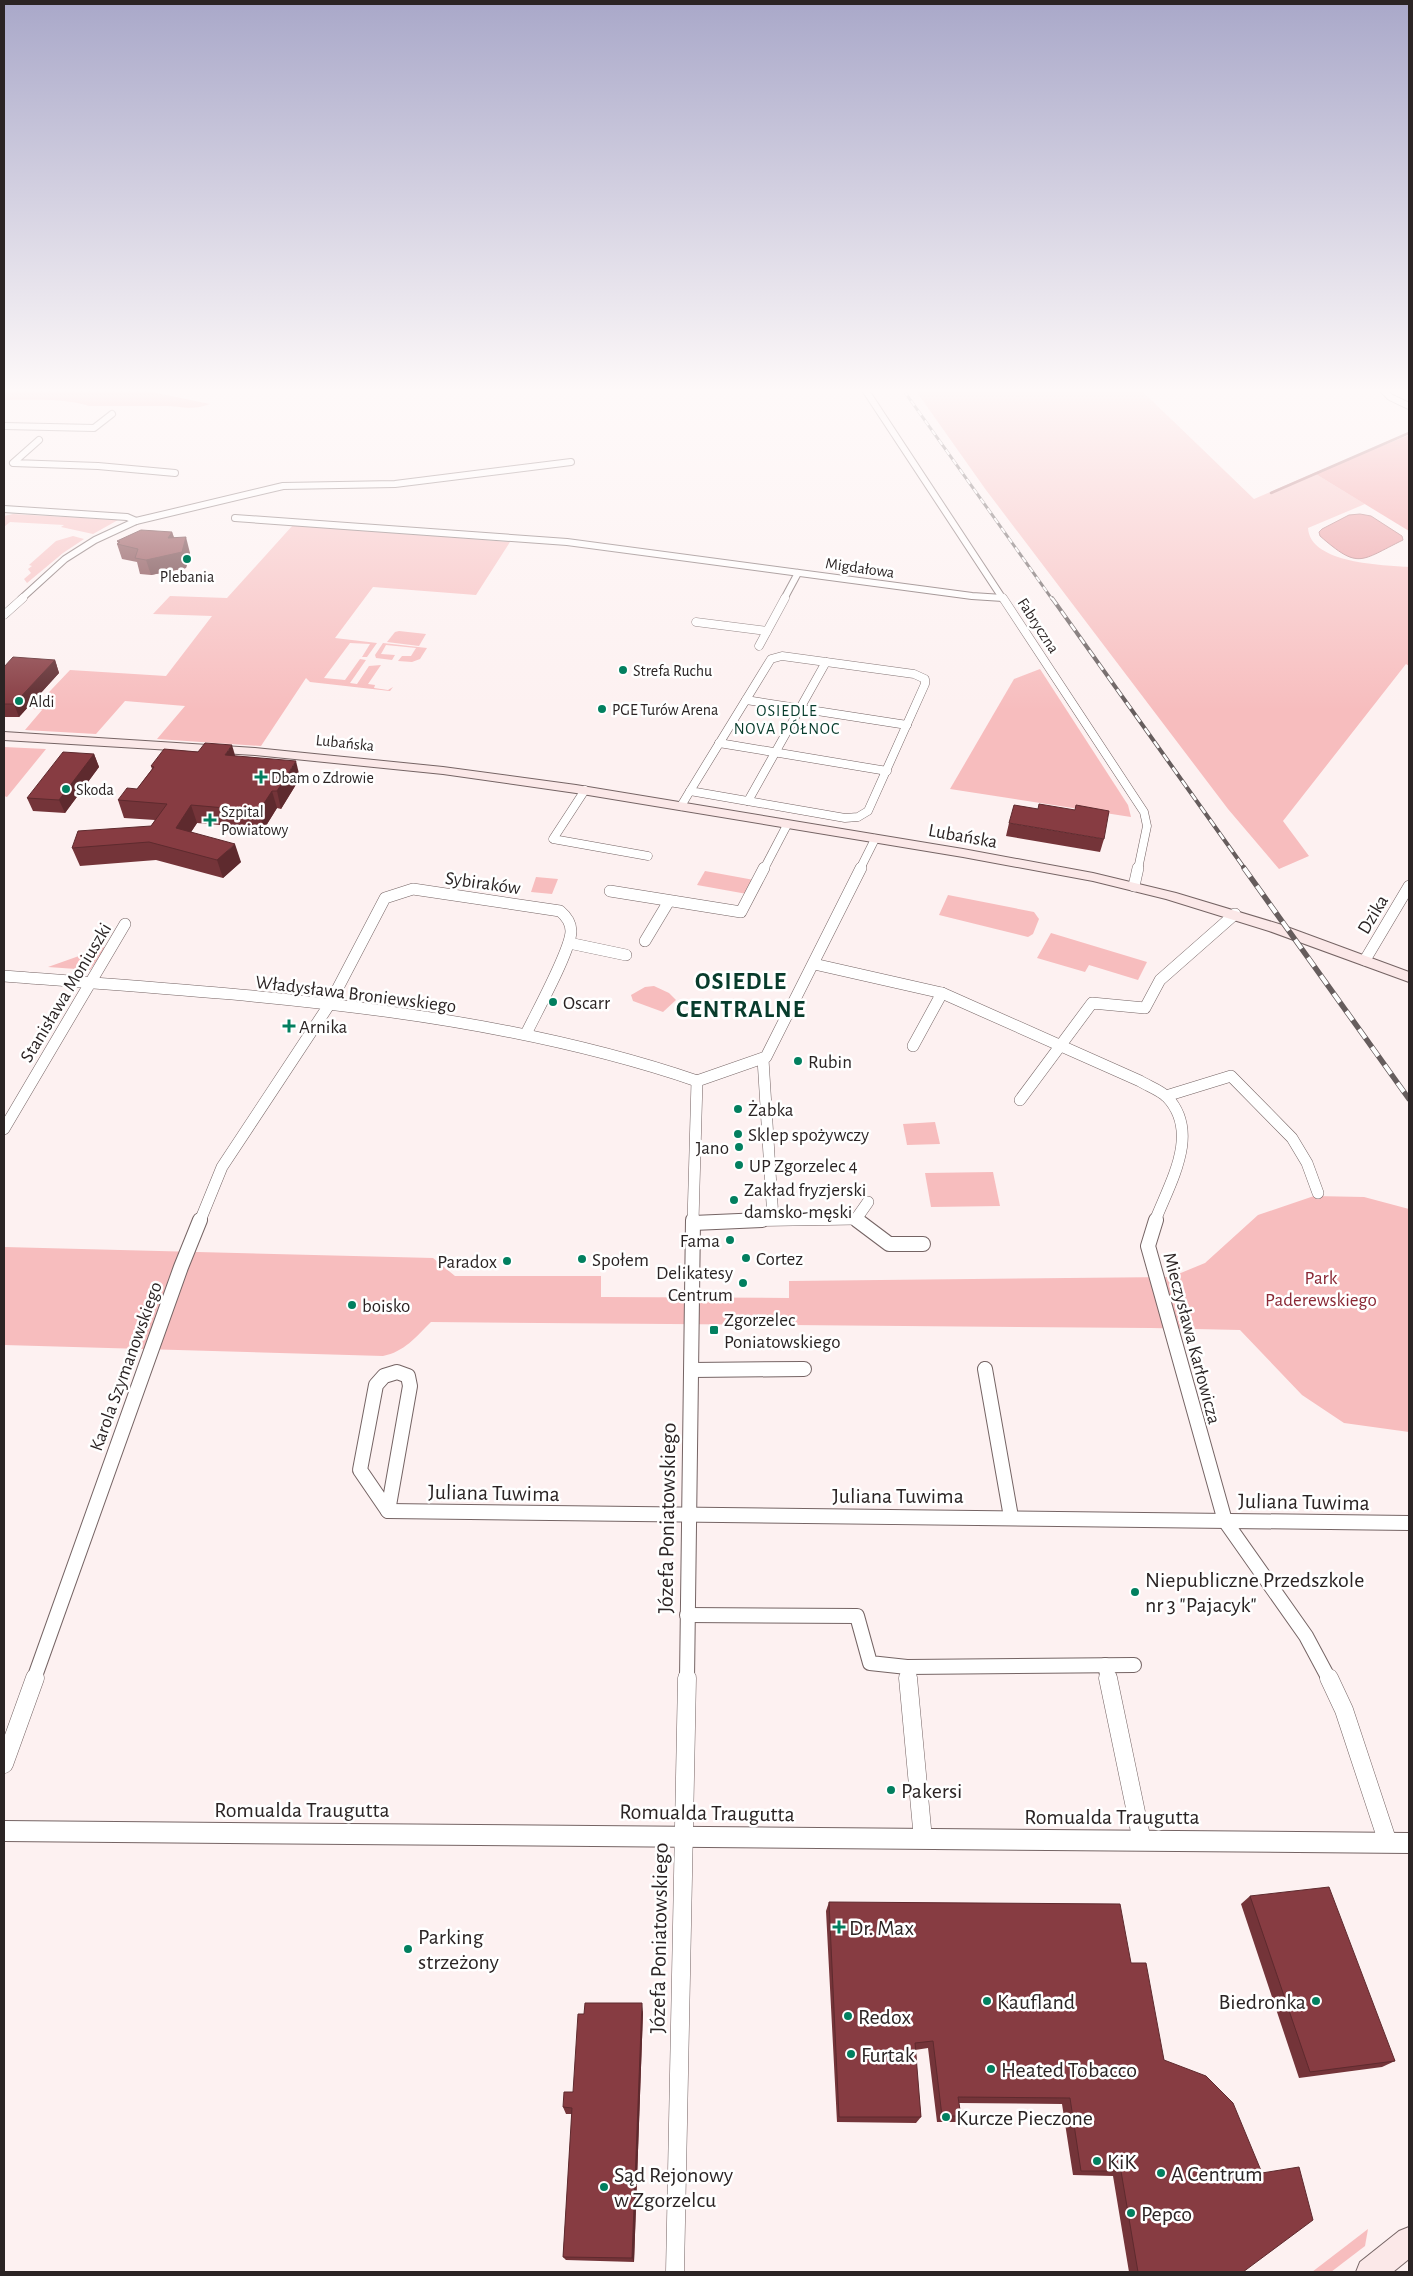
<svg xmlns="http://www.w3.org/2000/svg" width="1413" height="2276" font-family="'Alegreya Sans',sans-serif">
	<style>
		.green { fill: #f7bdbe }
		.forest { fill: #f49ea1 }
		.water { fill: #eb969a; stroke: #b17477 }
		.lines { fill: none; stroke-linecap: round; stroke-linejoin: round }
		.stream { stroke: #b17477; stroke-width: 2.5 }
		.minor-far4-casing { stroke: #756464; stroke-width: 8 }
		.minor-far3-casing { stroke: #756464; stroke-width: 9 }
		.minor-far2-casing { stroke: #756464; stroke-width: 12 }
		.minor-far1-casing { stroke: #756464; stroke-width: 16 }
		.minor-casing { stroke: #756464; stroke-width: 19 }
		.tertiary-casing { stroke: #756464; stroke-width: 2 }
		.secondary-casing { stroke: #756464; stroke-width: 2 }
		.minor-far4 { stroke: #fff; stroke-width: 6 }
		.minor-far3 { stroke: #fff; stroke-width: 8 }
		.minor-far2 { stroke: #fff; stroke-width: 11 }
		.minor-far1 { stroke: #fff; stroke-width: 14 }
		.minor { stroke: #fff; stroke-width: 18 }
		.tertiary { fill: #fff; fill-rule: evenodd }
		.secondary { fill: #fbe8e8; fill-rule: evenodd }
		.rail-far2-casing { stroke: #665d5d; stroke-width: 3 }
		.rail-far1-casing { stroke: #665d5d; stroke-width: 4 }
		.rail-casing { stroke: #665d5d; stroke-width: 5.5 }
		.rail-far2 { stroke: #fff; stroke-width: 2; stroke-dasharray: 6; stroke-linecap: butt }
		.rail-far1 { stroke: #fff; stroke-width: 2.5; stroke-dasharray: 8; stroke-linecap: butt }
		.rail { stroke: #fff; stroke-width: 4; stroke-dasharray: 11; stroke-linecap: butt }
		.wall { fill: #743439 }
		.shaded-wall { fill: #5e2a2e }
		.building { fill: #873c42; stroke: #5e2a2e }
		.poi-dot { fill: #027f5f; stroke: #fff; stroke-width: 2 }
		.labels { text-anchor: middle; stroke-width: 5; stroke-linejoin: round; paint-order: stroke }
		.far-street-label { font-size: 16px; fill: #2b2424; stroke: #fff }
		.far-poi-label { font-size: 16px; fill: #2b2424; stroke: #fff; text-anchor: start }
		.far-neighbourhood-label { font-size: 16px; letter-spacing: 1px; fill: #083c2c; stroke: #fff }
		.street-label { font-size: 19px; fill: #2b2424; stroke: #fff }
		.poi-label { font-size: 19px; fill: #2b2424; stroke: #fff; text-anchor: start }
		.park-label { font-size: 19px; fill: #8a2835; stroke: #fff }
		.near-street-label { font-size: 22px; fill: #2b2424; stroke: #fff }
		.near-poi-label { font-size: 22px; fill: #2b2424; stroke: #fff; text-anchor: start }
		.district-label { font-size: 24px; font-weight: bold; letter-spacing: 1px; fill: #083c2c; stroke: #fff }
	</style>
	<rect width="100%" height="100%" fill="#fdf1f1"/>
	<!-- green -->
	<g class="green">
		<path d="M 916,391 L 1142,391 L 1254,499 L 1314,473 L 1365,504 L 1308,528 C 1310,564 1384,565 1409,567 L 1409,666 L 1406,664 L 1283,821 L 1309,856 L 1279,869 L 1228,809 L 986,490 Z"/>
		<polygon points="13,514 118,520 93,534 61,527 64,525 10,522 4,527 4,516"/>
		<polygon points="293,525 510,542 476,595 373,587 335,638 377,643 367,657 362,657 370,644 350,643 324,678 345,680 360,659 366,660 350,683 357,684 369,666 381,665 368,684 375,685 374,688 388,690 393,687 390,691 310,682 306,678 261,746 157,739 185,706 125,701 96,734 25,730 42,710 33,709 70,670 166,676 212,616 153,614 170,596 227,598"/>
		<polygon points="73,536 84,539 63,553 27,583 24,579 31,573 28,569 32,566 29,565 56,541"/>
		<polygon points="399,631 426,634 419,646 387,642 395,632"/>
		<polygon points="383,643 427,648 420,659 412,662 398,661 402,656 411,656 416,648 386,645 381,654 395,655 392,660 376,658 375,655"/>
		<polygon points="1040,669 1128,805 1131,817 950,789 1014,679"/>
		<polygon points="4,747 46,749 7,797 4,796"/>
		<polygon points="705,871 754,880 747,894 697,885"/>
		<polygon points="536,877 558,879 552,894 531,892"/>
		<polygon points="948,895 1034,912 1039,919 1033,934 1028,937 939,915"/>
		<polygon points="1051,933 1147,962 1138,980 1089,965 1085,972 1037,958"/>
		<polygon points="107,946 90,970 48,967"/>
		<polygon points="654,986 669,993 676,1000 663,1012 633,1001 631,995 645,987"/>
		<polygon points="935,1122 940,1144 907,1145 903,1124"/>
		<polygon points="993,1172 1000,1206 931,1207 925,1173"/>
		<path d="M 1314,1196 L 1364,1197 L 1409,1209 L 1409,1432 L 1344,1423 L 1302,1395 L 1240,1330 L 1151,1328 L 431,1322 C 416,1337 404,1352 383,1356 L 4,1345 L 4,1247 L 433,1258 L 455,1276 L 601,1276 L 601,1297 L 789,1298 L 789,1281 L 1171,1277 L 1205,1263 L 1258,1215 Z"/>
		<polygon points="1368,2229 1365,2246 1331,2272 1312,2272"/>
	</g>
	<!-- forest -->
	<g class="forest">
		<path d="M 4,391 L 147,391 L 210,404 C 191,411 183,406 164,406 C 139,406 114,406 89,406 C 66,398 28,400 4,400 Z"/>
		<polygon points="1409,435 1409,531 1314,473"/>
	</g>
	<!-- water -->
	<path class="water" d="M 1360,514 L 1371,516 L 1402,536 L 1403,540 C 1360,561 1359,570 1320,536 L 1319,532 L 1322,529 L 1349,515 Z"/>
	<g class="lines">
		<!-- stream -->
		<polyline class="stream" points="1271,493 1409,433"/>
		<defs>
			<g id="minor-far4">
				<polyline points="866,391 1003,599"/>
				<polyline points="1384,391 1390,397 1409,406"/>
				<polyline points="4,426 94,428 112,414"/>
				<polyline points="39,440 13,463 98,466 175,473"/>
				<polyline points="4,509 127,517 136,521"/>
				<polyline points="235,518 567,542 972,596 1003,598"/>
				<polyline points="21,599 65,559 95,540 136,521 283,486 395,484 571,462"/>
				<polyline points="784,599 798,573"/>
			</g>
			<g id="minor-far3">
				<polyline points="1003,598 1144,812 1147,826 1138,869"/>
				<polyline points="4,615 23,598"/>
				<polyline points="696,622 767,631"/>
				<polyline points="759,646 785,598"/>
				<polygon points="782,656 914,674 925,679 925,684 868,811 858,817 845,818 690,791 771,659"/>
				<polyline points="746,700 907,725"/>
				<polyline points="719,743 887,771"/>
				<polyline points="585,790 553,839 648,856"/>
				<polyline points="748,801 826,662"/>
				<polyline points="681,806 690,791"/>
				<polyline points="764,869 787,825"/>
				<polyline points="860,869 875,839"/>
			</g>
			<g id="minor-far2">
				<polyline points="1134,886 1138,868"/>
				<polyline points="610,891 741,912 764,868"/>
				<polyline points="645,941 669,901"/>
				<polyline points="569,943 626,955"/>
				<polyline points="1365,960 1409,886"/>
				<path d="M 814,964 L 942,993 L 1140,1081 C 1148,1086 1160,1090 1167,1097 C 1201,1133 1170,1182 1155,1221"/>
				<path d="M 4,976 C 234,994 477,1006 697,1081"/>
				<polyline points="913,1046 942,993"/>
				<polyline points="763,1059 773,1219"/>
				<polyline points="1166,1096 1231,1076 1292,1138 1307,1163 1318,1193"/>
				<polyline points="1020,1100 1092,1003 1145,1008 1160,980 1235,914"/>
				<polyline points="4,1129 125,924"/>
				<polyline points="856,1219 858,1221"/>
				<path d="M 200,1221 L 222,1167 L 329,1005 L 385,898 L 413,889 L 560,911 C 566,916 571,922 571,931 C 571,950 536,1013 526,1034"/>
				<polyline points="693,1221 697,1081 766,1057 861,868"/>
				<polyline points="737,1221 856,1219 868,1202"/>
			</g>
			<g id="minor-far1">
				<polyline points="857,1220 889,1244 923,1244"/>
				<polyline points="1156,1220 1148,1246 1225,1521 1306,1636 1329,1679"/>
				<polyline points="693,1223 762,1220"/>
				<polyline points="985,1369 1011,1517"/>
				<polyline points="692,1370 804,1369"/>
				<polygon points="397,1372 408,1376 410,1386 388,1511 360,1470 376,1385 384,1376"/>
				<polyline points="388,1511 1409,1523"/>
				<polyline points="687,1615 857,1616 870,1663 907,1667 908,1679"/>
				<polyline points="1105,1665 1108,1679"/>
				<polyline points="907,1667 1134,1665"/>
				<polyline points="34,1679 181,1267 200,1220"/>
				<polyline points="687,1679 693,1220"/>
			</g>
			<g id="minor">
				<polyline points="908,1678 923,1839"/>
				<polyline points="1108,1678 1142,1841"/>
				<polyline points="1329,1678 1344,1710 1388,1843"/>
				<polyline points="4,1764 35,1678"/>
				<polyline points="675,2272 687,1678"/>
			</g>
			<polygon id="tertiary" points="4,1821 1409,1833 1409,1853 4,1841"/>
			<g id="secondary">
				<polygon points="4,732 255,748 443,767 576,785 963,849 1093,873 1176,893 1279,924 1409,972 1409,982 1269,931 1166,899 1093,881 963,857 576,793 443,774 255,755 4,740"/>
				<polygon points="1409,2227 1409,2259 1393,2272 1356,2272 1360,2262 1399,2231"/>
			</g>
		</defs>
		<!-- minor-far4 casing -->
		<use href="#minor-far4" class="minor-far4-casing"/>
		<!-- minor-far3 casing -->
		<use href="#minor-far3" class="minor-far3-casing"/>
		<!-- minor-far2 casing -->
		<use href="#minor-far2" class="minor-far2-casing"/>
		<!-- minor-far1 casing -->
		<use href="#minor-far1" class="minor-far1-casing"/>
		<!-- minor casing -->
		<use href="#minor" class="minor-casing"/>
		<!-- tertiary casing -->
		<use href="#tertiary" class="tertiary-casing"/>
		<!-- secondary casing -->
		<use href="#secondary" class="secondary-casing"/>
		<!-- minor-far4 -->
		<use href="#minor-far4" class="minor-far4"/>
		<!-- minor-far3 -->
		<use href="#minor-far3" class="minor-far3"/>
		<!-- minor-far2 -->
		<use href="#minor-far2" class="minor-far2"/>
		<!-- minor-far1 -->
		<use href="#minor-far1" class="minor-far1"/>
		<!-- minor -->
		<use href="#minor" class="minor"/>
		<!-- tertiary -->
		<use href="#tertiary" class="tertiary"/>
		<!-- secondary -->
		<use href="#secondary" class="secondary"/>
		<defs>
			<polyline id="rail-far2" points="904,391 1052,599"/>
			<polyline id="rail-far1" points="1052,598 1245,869"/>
			<polyline id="rail" points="1244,868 1409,1099"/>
		</defs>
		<!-- rail-far2 casing -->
		<use href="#rail-far2" class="rail-far2-casing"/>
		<!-- rail-far1 casing -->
		<use href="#rail-far1" class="rail-far1-casing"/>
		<!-- rail casing -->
		<use href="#rail" class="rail-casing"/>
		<!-- rail-far2 -->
		<use href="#rail-far2" class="rail-far2"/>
		<!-- rail-far1 -->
		<use href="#rail-far1" class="rail-far1"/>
		<!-- rail -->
		<use href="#rail" class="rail"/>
	</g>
	<!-- wall -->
	<g class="wall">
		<polygon points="172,532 174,537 190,553 186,568 151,575 140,574 137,562 122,559 117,544 118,543 117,541"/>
		<polygon points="55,660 59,673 19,717 4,717 4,667"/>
		<polygon points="94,754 99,767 65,813 33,811 27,798"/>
		<polygon points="235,756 300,778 281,809 277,808 264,829 197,823 191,832 241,862 223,878 156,860 80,866 72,848 151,826 155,820 124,818 118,800 137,789 152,769 151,766"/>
		<polygon points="1009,823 1104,839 1100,852 1006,836"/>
		<polygon points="1250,1896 1395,2061 1382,2067 1299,2078 1241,1904"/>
		<polygon points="829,1902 1131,1963 1164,2060 1243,2272 1129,2272 1113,2176 1073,2175 1062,2104 959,2103 961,2116 956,2122 937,2122 928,2048 915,2050 921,2117 916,2123 837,2122 826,1911"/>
		<polygon points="643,2012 634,2262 566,2260 563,2257 572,2114 566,2114 563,2107 573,2092"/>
	</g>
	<!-- shaded-wall -->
	<g class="shaded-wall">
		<polygon points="172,532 176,547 168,538"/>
		<polygon points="186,537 190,553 186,568 151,575 146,560"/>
		<polygon points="55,660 59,673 19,717 14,704"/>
		<polygon points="232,745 237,762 225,755"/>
		<polygon points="94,754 99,767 65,813 59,800"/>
		<polygon points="296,761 300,778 281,809 277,791"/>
		<polygon points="272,791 277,808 264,829 259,811"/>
		<polygon points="191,805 197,823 182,846 176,828"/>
		<polygon points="235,844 241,862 223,878 217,860"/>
		<polygon points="642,2003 643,2012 634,2262 632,2258"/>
	</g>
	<!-- building -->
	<g class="building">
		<polygon points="141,530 172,532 168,538 186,537 182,552 146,560 135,558 138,549 117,544 120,542 117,541"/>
		<polygon points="13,657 55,660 14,704 4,704 4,667"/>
		<polygon points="205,743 232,745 225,755 296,761 277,791 272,791 259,811 191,805 176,828 235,844 217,860 149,842 72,848 78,831 151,826 167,804 118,800 127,788 137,789 154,767 151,766 164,749 198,752"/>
		<polygon points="63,752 94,754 59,800 27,798"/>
		<polygon points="1039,804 1075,810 1076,805 1109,811 1104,839 1009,823 1014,805 1038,809"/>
		<polygon points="1329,1887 1395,2061 1310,2072 1250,1896"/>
		<polygon points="829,1902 1120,1904 1131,1963 1146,1963 1164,2060 1206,2076 1233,2103 1262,2173 1299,2167 1313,2220 1243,2272 1138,2272 1121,2171 1081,2171 1070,2098 958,2097 961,2116 942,2116 933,2041 915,2043 921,2117 839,2117"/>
		<polygon points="585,2003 642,2003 632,2258 563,2257 572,2108 563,2107 564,2092 573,2092 578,2014 584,2014"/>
	</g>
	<!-- sky -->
	<linearGradient id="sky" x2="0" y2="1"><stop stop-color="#a9a8c9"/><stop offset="0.55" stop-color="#fef9f9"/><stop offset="1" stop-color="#fef9f9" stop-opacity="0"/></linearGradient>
	<rect width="1413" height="710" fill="url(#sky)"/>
	<!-- markers -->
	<g class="poi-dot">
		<circle cx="187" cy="559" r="5"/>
		<circle cx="623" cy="670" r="5"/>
		<circle cx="19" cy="701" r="5"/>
		<circle cx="602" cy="709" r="5"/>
		<path d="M258.5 769.5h5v5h5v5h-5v5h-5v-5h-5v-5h5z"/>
		<circle cx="66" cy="789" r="5"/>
		<path d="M207.5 812.5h5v5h5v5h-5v5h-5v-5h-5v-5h5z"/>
		<circle cx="553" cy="1002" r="5"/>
		<path d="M286.5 1018.5h5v5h5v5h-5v5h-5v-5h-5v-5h5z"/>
		<circle cx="798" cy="1061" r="5"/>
		<circle cx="738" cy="1109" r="5"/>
		<circle cx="738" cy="1134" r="5"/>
		<circle cx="739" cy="1147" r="5"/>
		<circle cx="739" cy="1165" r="5"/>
		<circle cx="734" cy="1200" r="5"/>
		<circle cx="730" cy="1240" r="5"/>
		<circle cx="746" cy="1258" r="5"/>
		<circle cx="582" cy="1259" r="5"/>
		<circle cx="507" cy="1261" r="5"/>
		<circle cx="743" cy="1283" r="5"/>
		<circle cx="352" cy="1305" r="5"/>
		<rect x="709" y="1325" width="10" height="10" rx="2.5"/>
		<circle cx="1135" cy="1592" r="5"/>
		<circle cx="891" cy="1790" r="5"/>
		<path d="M836.5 1919.5h5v5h5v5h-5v5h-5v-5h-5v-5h5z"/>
		<circle cx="408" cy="1949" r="5"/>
		<circle cx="987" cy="2001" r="5"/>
		<circle cx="1316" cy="2001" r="5"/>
		<circle cx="848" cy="2016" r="5"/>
		<circle cx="851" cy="2054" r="5"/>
		<circle cx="991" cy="2069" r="5"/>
		<circle cx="946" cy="2117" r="5"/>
		<circle cx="1097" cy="2161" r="5"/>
		<circle cx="1161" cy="2173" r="5"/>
		<circle cx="604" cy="2187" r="5"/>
		<circle cx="1131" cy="2213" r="5"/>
	</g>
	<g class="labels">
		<!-- far-street labels -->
		<g class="far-street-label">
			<text transform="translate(860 567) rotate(8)" y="6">Migdałowa</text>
			<text transform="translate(1039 625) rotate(57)" y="6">Fabryczna</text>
			<text transform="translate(345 742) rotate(6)" y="6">Lubańska</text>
		</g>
		<!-- far-poi labels -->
		<g class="far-poi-label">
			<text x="187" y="582" text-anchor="middle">Plebania</text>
			<text x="633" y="676">Strefa Ruchu</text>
			<text x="29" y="707">Aldi</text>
			<text x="612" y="715">PGE Turów Arena</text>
			<text x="271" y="783">Dbam o Zdrowie</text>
			<text x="76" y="795">Skoda</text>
			<text x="221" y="817">Szpital<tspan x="221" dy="18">Powiatowy</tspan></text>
		</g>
		<!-- far-neighbourhood labels -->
		<g class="far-neighbourhood-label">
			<text x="787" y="716">OSIEDLE<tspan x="787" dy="18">NOVA PÓŁNOC</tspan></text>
		</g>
		<!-- street labels -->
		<g class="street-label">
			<text transform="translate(963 835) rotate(10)" y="7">Lubańska</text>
			<text transform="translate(483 882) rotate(8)" y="7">Sybiraków</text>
			<text transform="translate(1372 914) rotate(-59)" y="7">Dzika</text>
			<text transform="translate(65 992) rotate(-59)" y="7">Stanisława Moniuszki</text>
			<text transform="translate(356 993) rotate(7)" y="7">Władysława Broniewskiego</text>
			<text transform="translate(1193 1338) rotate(75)" y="7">Mieczysława Karłowicza</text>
			<text transform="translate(125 1366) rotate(-70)" y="7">Karola Szymanowskiego</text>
		</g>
		<!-- poi labels -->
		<g class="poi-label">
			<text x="563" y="1009">Oscarr</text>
			<text x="299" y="1033">Arnika</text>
			<text x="808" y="1068">Rubin</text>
			<text x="748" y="1116">Żabka</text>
			<text x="748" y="1141">Sklep spożywczy</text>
			<text x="729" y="1154" text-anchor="end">Jano</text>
			<text x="749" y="1172">UP Zgorzelec 4</text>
			<text x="744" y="1196">Zakład fryzjerski<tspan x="744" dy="22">damsko-męski</tspan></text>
			<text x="720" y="1247" text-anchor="end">Fama</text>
			<text x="756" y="1265">Cortez</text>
			<text x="592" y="1266">Społem</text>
			<text x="497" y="1268" text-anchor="end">Paradox</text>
			<text x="733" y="1279" text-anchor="end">Delikatesy<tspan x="733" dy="22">Centrum</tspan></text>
			<text x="362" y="1312">boisko</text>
			<text x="724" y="1326">Zgorzelec<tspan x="724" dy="22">Poniatowskiego</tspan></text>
		</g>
		<!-- park labels -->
		<g class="park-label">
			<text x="1321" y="1284">Park<tspan x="1321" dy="22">Paderewskiego</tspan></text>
		</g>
		<!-- near-street labels -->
		<g class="near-street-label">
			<text transform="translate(494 1492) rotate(1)" y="8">Juliana Tuwima</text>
			<text x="898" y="1503">Juliana Tuwima</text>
			<text transform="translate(1304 1501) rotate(1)" y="8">Juliana Tuwima</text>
			<text transform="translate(666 1518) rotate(-89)" y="8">Józefa Poniatowskiego</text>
			<text x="302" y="1817">Romualda Traugutta</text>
			<text transform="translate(707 1812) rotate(1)" y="8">Romualda Traugutta</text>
			<text x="1112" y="1824">Romualda Traugutta</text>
			<text transform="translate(658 1938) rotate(-89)" y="8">Józefa Poniatowskiego</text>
		</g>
		<!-- near-poi labels -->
		<g class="near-poi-label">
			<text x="1145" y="1587">Niepubliczne Przedszkole<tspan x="1145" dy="25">nr 3 "Pajacyk"</tspan></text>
			<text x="901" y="1798">Pakersi</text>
			<text x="849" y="1935">Dr. Max</text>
			<text x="418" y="1944">Parking<tspan x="418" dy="25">strzeżony</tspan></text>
			<text x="997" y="2009">Kaufland</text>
			<text x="1306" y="2009" text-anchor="end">Biedronka</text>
			<text x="858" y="2024">Redox</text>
			<text x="861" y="2062">Furtak</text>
			<text x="1001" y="2077">Heated Tobacco</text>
			<text x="956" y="2125">Kurcze Pieczone</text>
			<text x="1107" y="2169">KiK</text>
			<text x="1171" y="2181">A Centrum</text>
			<text x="614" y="2182">Sąd Rejonowy<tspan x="614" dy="25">w Zgorzelcu</tspan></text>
			<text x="1141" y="2221">Pepco</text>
		</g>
		<!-- district labels -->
		<g class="district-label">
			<text x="741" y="989">OSIEDLE<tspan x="741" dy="28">CENTRALNE</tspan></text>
		</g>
	</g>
	<!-- border -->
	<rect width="1413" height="2276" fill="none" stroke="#2b2424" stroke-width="10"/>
</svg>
